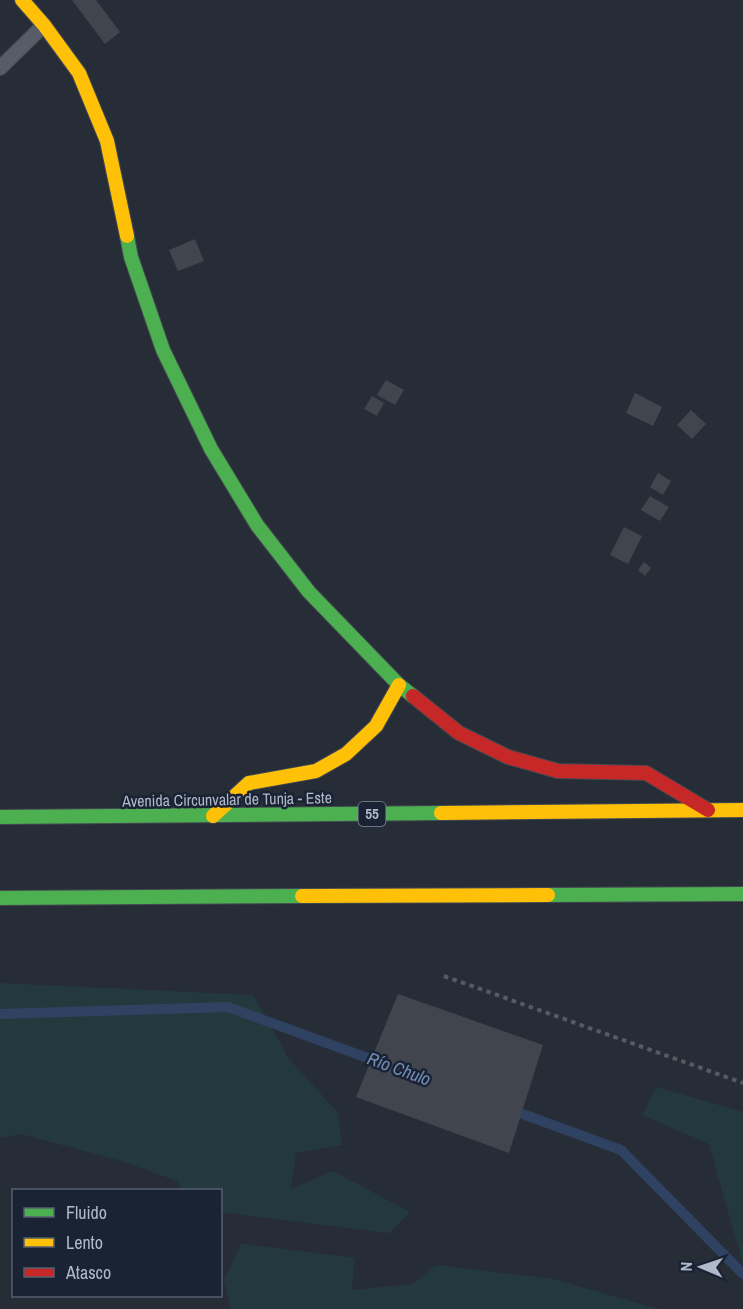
<svg xmlns="http://www.w3.org/2000/svg" width="743" height="1309" font-family="'Archivo Narrow',sans-serif">
	<style>
		.green { fill: #24393e }
		.lines { fill: none; stroke-linecap: round; stroke-linejoin: round }
		.stream { stroke: #304261; stroke-width: 10 }
		.building { fill: #40454e }
		.lane-casing { stroke: #444850; stroke-width: 16 }
		.fast-casing { stroke: #444850; stroke-width: 16 }
		.slow-casing { stroke: #444850; stroke-width: 16 }
		.jam-casing { stroke: #444850; stroke-width: 16 }
		.path { stroke: #555b62; stroke-width: 4; stroke-dasharray: 4.5 4.5; stroke-linecap: butt }
		.lane { stroke: #585c66; stroke-width: 14 }
		.fast { stroke: #4caf50; stroke-width: 14 }
		.slow { stroke: #ffc107; stroke-width: 14 }
		.jam { stroke: #c62828; stroke-width: 14 }
		.labels { text-anchor: middle; stroke-width: 5; stroke-linejoin: round; paint-order: stroke }
		.shield { fill: #1a2333; stroke: #838c9d; stroke-width: 1.5 }
		.shield-label { font-size: 15px; font-weight: bold; fill: #b0b9ca }
		.street-label { font-size: 16px; fill: #b0b9ca; stroke: #1a2333 }
		.water-label { font-size: 18px; font-style: italic; fill: #748db5; stroke: #1a2333 }
	</style>
	<rect width="100%" height="100%" fill="#272d37"/>
	<!-- green -->
	<g class="green">
		<polygon points="0,983 253,995 289,1059 338,1113 342,1145 296,1153 291,1189 333,1171 410,1212 389,1233 221,1212 220,1190 182,1190 177,1181 122,1161 21,1134 0,1138"/>
		<polygon points="656,1087 743,1112 743,1265 709,1144 642,1115"/>
		<polygon points="241,1244 354,1258 352,1290 413,1284 436,1265 553,1279 659,1309 231,1309 224,1280"/>
	</g>
	<g class="lines">
		<!-- stream -->
		<g class="stream">
			<polyline points="0,1014 228,1007 384,1064"/>
			<polyline points="509,1109 621,1150 743,1274"/>
		</g>
	</g>
	<!-- building -->
	<g class="building">
		<polygon points="72,0 96,0 120,32 105,44"/>
		<polygon points="195,239 204,261 178,271 169,250"/>
		<polygon points="386,380 404,390 395,405 377,395"/>
		<polygon points="635,393 662,407 653,426 626,413"/>
		<polygon points="372,396 384,403 377,416 364,409"/>
		<polygon points="691,410 706,424 692,439 677,425"/>
		<polygon points="658,473 671,481 663,495 650,487"/>
		<polygon points="650,496 669,507 660,521 641,510"/>
		<polygon points="624,527 642,536 628,564 610,555"/>
		<polygon points="644,562 651,568 645,576 638,570"/>
		<polygon points="398,994 543,1045 509,1153 356,1097"/>
	</g>
	<g class="lines">
		<defs>
			<polyline id="lane" points="0,68 44,25"/>
			<g id="fast">
				<polyline points="127,236 131,257 163,350 211,449 257,525 309,592 399,685 413,696"/>
				<polyline points="0,817 441,813"/>
				<polyline points="548,895 743,894"/>
				<polyline points="0,898 302,896"/>
			</g>
			<g id="slow">
				<polyline points="22,0 44,25 79,73 107,141 127,236"/>
				<polyline points="441,813 743,810"/>
				<polyline points="213,816 249,783 316,771 346,754 376,726 399,685"/>
				<polyline points="302,896 548,895"/>
			</g>
			<polyline id="jam" points="413,696 459,733 508,757 558,771 646,773 708,810"/>
		</defs>
		<!-- lane casing -->
		<use href="#lane" class="lane-casing"/>
		<!-- fast casing -->
		<use href="#fast" class="fast-casing"/>
		<!-- slow casing -->
		<use href="#slow" class="slow-casing"/>
		<!-- jam casing -->
		<use href="#jam" class="jam-casing"/>
		<!-- path -->
		<polyline class="path" points="444,976 743,1083"/>
		<!-- lane -->
		<use href="#lane" class="lane"/>
		<!-- fast -->
		<use href="#fast" class="fast"/>
		<!-- slow -->
		<use href="#slow" class="slow"/>
		<!-- jam -->
		<use href="#jam" class="jam"/>
	</g>
	<g class="labels">
		<!-- shield labels -->
		<rect class="shield" x="358.5" y="802" width="27" height="24" rx="4.5"/>
		<g class="shield-label">
			<text x="372" y="819">55</text>
		</g>
		<!-- street labels -->
		<g class="street-label">
			<text transform="translate(227 799) rotate(-1)" y="6">Avenida Circunvalar de Tunja - Este</text>
		</g>
		<!-- water labels -->
		<g class="water-label">
			<text transform="translate(399 1069) rotate(20)" y="6">Río Chulo</text>
		</g>
	</g>
	<!-- legend -->
	<rect x="12" y="1189" width="210" height="108" fill="#1a2333" stroke="#565f6f" stroke-width="1.5"/>
	<rect x="24" y="1208" width="30" height="9" fill="#4caf50" stroke="#565f6f" stroke-width="1.5"/>
	<text x="66" y="1219" font-size="18" fill="#b0b9ca">Fluido</text>
	<rect x="24" y="1238" width="30" height="9" fill="#ffc107" stroke="#565f6f" stroke-width="1.5"/>
	<text x="66" y="1249" font-size="18" fill="#b0b9ca">Lento</text>
	<rect x="24" y="1268" width="30" height="9" fill="#c62828" stroke="#565f6f" stroke-width="1.5"/>
	<text x="66" y="1279" font-size="18" fill="#b0b9ca">Atasco</text>
	<!-- north arrow -->
	<g transform="translate(701 1267) rotate(272)" stroke="#1a2333" stroke-width="4.5" paint-order="stroke">
	<path d="M0-4.5L10 22L0 15L-10 22Z" fill="#b0b9ca"/>
	<text y="-9" font-size="16" font-weight="bold" text-anchor="middle" fill="#b0b9ca">N</text>
	</g>
</svg>
